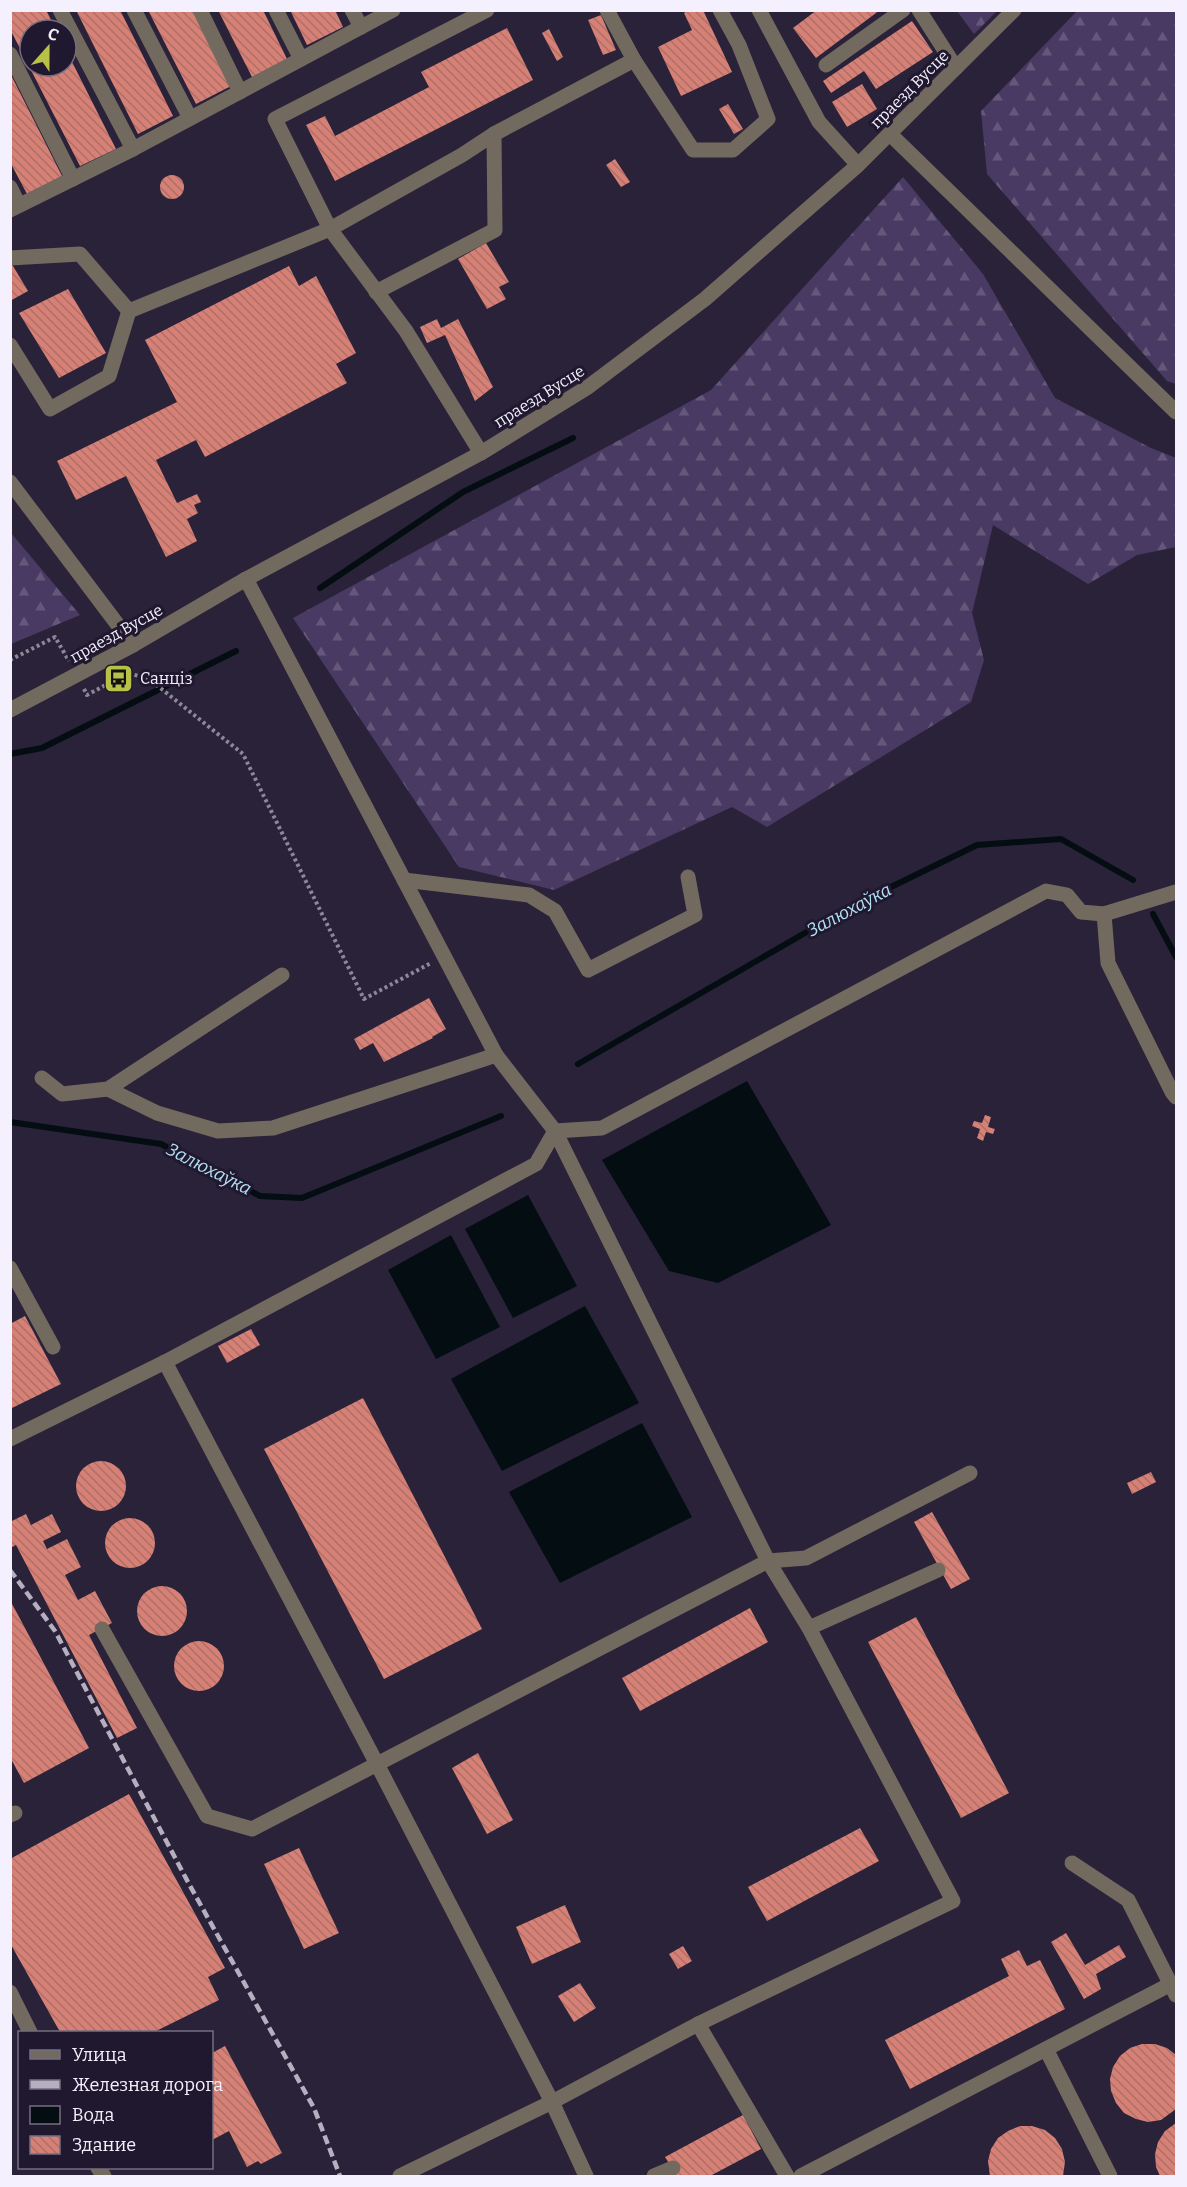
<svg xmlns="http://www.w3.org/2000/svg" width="1187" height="2187" font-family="Bitter,serif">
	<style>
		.forest { fill: url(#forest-firs) }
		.water { fill: #030d12 }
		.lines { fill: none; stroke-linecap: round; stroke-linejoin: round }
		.stream { stroke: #030d12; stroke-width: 6 }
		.building { fill: url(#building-back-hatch) }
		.path { stroke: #8d8799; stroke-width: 4; stroke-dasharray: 3 3; stroke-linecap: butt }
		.minor { stroke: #736a5f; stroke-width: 15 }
		.rail { stroke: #b5afbf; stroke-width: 4.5; stroke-dasharray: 9 4.5; stroke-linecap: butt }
		.labels { text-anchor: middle; stroke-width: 6; stroke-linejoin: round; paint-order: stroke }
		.street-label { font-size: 16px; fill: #f4f0fd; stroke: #20182e }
		.poi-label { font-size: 16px; fill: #f4f0fd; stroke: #20182e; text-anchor: start }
		.water-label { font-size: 18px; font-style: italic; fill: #b2e0f4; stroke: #20182e }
	</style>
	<defs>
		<pattern id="forest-firs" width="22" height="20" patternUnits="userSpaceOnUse" patternTransform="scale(1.5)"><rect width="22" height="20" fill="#493a63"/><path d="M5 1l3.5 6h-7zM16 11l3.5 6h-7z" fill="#64577a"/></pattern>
		<pattern id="building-back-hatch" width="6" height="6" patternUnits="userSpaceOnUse" patternTransform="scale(1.5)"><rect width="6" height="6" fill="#d78176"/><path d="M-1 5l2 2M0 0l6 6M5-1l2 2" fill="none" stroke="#ac7069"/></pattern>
	</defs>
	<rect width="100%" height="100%" fill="#2a2239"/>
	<!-- forest -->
	<g class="forest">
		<polygon points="957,11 997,11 974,34"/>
		<polygon points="1077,11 1176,11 1176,384 1167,381 987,174 981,111"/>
		<polygon points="903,177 983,274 1055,398 1151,448 1176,458 1176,547 1137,555 1088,584 993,525 972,613 984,660 971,702 767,827 732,807 554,890 459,867 293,618 711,390"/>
		<polygon points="11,533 80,615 11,644 10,644"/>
	</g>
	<!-- water -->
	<g class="water">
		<polygon points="747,1081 831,1225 718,1283 669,1271 602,1160"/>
		<polygon points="528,1195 577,1286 513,1318 465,1229"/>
		<polygon points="451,1235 500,1327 436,1359 388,1270"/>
		<polygon points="585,1306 639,1403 502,1471 451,1379"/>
		<polygon points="642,1423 692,1517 560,1583 509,1492"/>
	</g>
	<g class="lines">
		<!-- stream -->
		<g class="stream">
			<polyline points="320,588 463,492 573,438"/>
			<polyline points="10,754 42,748 236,651"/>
			<polyline points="1153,914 1176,957"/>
			<polyline points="578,1064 850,907 977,845 1061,839 1133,880"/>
			<polyline points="10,1122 161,1144 260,1196 302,1198 501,1116"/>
		</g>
	</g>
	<!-- building -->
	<g class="building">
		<polygon points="10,10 46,10 56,30 30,30 30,66 66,66 66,50 116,149 80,166 10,29"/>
		<polygon points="76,10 120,10 173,116 138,134"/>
		<polygon points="148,10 193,10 231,86 196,104"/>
		<polygon points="218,10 263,10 287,59 252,77"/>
		<polygon points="290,10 335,10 343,27 307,45"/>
		<polygon points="689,10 703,10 732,72 681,96 658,47 692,30 684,13"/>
		<polygon points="817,10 880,10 816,58 793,28"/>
		<polygon points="601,15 616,50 603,55 588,20"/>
		<polygon points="912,21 933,52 876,89 864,71 831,93 823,81"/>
		<polygon points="507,28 533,80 335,181 306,125 325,116 335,136 429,87 421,72"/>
		<polygon points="549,29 563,57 557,61 542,33"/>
		<polygon points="10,73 62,176 27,194 10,162"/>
		<polygon points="862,84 877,109 847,127 832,102"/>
		<polygon points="728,104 743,129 734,134 719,109"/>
		<polygon points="615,159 630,182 621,187 606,165"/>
		<circle cx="172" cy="187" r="12"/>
		<polygon points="486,243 509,282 499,287 506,299 487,309 458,259"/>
		<polygon points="10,261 28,291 10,301"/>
		<polygon points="289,266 299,286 316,276 356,353 336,364 347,383 205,457 196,440 156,460 177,503 197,494 201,502 194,505 198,513 187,519 197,541 166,557 126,476 76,500 57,461 177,402 145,340"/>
		<polygon points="68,289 106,353 59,378 19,313"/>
		<polygon points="437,319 441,328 458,319 493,387 475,401 445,335 427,343 420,327"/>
		<polygon points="429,998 446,1029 432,1037 433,1038 384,1062 373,1043 360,1050 354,1039"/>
		<polygon points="985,1115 991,1117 988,1127 995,1129 993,1134 986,1132 983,1141 977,1138 980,1129 972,1126 974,1121 982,1123"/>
		<polygon points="25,1316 61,1384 10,1409 10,1324"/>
		<polygon points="251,1329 260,1345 227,1363 218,1346"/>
		<polygon points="363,1398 482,1629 384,1679 264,1449"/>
		<circle cx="101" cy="1486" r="25"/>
		<polygon points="1151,1472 1156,1482 1132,1494 1127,1483"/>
		<polygon points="932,1512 970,1579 951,1589 914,1522"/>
		<polygon points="26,1514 31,1525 52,1514 61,1532 43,1541 47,1549 67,1539 81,1567 65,1575 78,1600 95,1591 112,1623 89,1635 137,1728 117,1738 16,1545 10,1548 10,1522"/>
		<circle cx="130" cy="1543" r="25"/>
		<circle cx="162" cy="1611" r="25"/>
		<polygon points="10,1600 89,1748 24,1783 10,1757"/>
		<polygon points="750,1608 768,1642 640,1711 622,1678"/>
		<polygon points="916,1617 1009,1793 961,1818 868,1642"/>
		<circle cx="199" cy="1666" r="25"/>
		<polygon points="478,1753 513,1820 487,1834 452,1768"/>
		<polygon points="129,1794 225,1968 208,1977 219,2000 154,2032 60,2032 10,1943 10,1859"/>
		<polygon points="860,1828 879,1861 767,1921 748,1887"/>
		<polygon points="299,1848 339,1933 304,1949 264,1864"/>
		<polygon points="565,1905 581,1942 532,1964 516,1927"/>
		<polygon points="1066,1933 1085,1965 1119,1945 1126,1957 1096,1974 1101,1989 1084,1999 1051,1942"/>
		<polygon points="683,1946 692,1961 678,1969 669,1954"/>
		<polygon points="1019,1950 1027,1966 1040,1960 1065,2009 910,2089 885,2040 1009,1976 1001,1959"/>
		<polygon points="580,1983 596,2008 574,2022 558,1996"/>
		<polygon points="1142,2044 1155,2044 1167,2048 1176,2055 1176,2109 1161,2120 1148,2122 1136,2119 1124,2113 1116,2103 1111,2091 1110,2079 1113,2067 1120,2056 1130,2048"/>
		<polygon points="225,2046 282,2153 261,2164 258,2161 247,2167 229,2131 212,2140 212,2053"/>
		<polygon points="743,2115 761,2149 710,2176 677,2176 665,2157"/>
		<polygon points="1176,2123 1176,2176 1160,2176 1156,2167 1155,2154 1158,2142 1165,2131"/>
		<polygon points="1020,2126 1032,2126 1045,2130 1055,2138 1062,2149 1065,2162 1063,2176 990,2176 988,2161 991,2149 998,2138 1008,2131"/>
	</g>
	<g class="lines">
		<!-- path -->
		<g class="path">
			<polyline points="10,660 55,637 69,661"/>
			<polyline points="84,689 87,695 128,673 149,679 243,754 364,999 431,963"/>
		</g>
		<!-- minor -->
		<g class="minor">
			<polyline points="60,10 133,149"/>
			<polyline points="134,10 190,118"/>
			<polyline points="200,10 240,92"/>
			<polyline points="276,10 301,59"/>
			<polyline points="352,10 361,27"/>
			<polyline points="759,10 819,122 858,165"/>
			<polyline points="919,10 956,68"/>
			<polyline points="10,54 73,179"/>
			<polyline points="634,60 693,150 733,150 768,119 739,45 720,10"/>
			<polyline points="826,65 903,10"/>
			<polyline points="890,134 1176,412"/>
			<polyline points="10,187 19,205"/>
			<polyline points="10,210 133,149 393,10"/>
			<polyline points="10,258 80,254 129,311"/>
			<polyline points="376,292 495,230 494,134"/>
			<polyline points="10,345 50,409 109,376 129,311 330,229 462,155 494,134 634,60 607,10"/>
			<polyline points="481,453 406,331 330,229 275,119 487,10"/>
			<polyline points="10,482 133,645"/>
			<polyline points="246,579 496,1055 555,1131 768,1561 809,1628 953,1901 698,2024 552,2102 400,2176"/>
			<polyline points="10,710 133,645 246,579 481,453 588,387 705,299 858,165 1014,10"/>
			<polyline points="404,880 529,895 555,911 588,970 695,915 688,877"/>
			<polyline points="1104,914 1108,963 1172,1092 1176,1097"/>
			<polyline points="42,1078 62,1094 108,1089 282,975"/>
			<polyline points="108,1089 157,1113 218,1131 273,1128 496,1055"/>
			<polyline points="10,1268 53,1347"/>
			<polyline points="165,1362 377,1764 552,2102 586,2176"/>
			<polyline points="10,1439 165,1362 536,1164 555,1131 602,1128 1046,891 1067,895 1081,912 1104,914 1176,892"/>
			<polyline points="809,1628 938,1570"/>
			<polyline points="102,1629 207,1816 252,1829 768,1561 806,1558 970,1473"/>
			<polyline points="10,1815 15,1813"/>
			<polyline points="1072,1863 1128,1900 1176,1995"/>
			<polyline points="10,1992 30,2032"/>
			<polyline points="698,2024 787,2176"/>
			<polyline points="1046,2049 1110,2176"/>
			<polyline points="98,2168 104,2176"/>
			<polyline points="654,2176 673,2168"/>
			<polyline points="801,2176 1171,1984"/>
		</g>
		<!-- rail -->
		<polyline class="rail" points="10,1570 55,1631 189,1884 314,2108 340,2176"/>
	</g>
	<!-- icons -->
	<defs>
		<symbol id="bus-square" viewBox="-11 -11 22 22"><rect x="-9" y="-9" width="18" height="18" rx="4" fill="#b7c148" stroke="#20182e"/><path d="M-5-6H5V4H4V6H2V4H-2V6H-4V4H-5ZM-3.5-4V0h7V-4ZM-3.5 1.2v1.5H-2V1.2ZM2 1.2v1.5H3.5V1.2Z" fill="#111"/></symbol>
	</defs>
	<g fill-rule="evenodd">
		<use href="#bus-square" x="102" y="662" width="33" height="33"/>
	</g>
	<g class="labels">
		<!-- street labels -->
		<g class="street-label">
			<text transform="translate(909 89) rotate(-45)" y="6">праезд Вусце</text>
			<text transform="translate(539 396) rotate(-32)" y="6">праезд Вусце</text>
			<text transform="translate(116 633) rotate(-29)" y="6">праезд Вусце</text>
		</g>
		<!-- poi labels -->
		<g class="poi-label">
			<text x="140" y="684">Санціз</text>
		</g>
		<!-- water labels -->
		<g class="water-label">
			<text transform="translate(849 910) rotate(-28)" y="6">Залюхаўка</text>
			<text transform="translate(209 1169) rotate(27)" y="6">Залюхаўка</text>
		</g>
	</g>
	<!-- border -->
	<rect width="1187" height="2187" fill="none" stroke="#f4f0fd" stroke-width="24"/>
	<!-- legend -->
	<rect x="18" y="2031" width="195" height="138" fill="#20182e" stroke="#756e81" stroke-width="1.5"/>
	<rect x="30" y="2050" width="30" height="9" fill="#736a5f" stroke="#756e81" stroke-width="1.5"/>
	<text x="72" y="2061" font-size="18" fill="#f4f0fd">Улица</text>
	<rect x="30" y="2080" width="30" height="9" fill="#b5afbf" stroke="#756e81" stroke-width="1.5"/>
	<text x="72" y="2091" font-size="18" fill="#f4f0fd">Железная дорога</text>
	<rect x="30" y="2106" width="30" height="18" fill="#030d12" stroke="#756e81" stroke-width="1.5"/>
	<text x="72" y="2121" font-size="18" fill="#f4f0fd">Вода</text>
	<rect x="30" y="2136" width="30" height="18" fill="url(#building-back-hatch)" stroke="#756e81" stroke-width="1.5"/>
	<text x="72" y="2151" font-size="18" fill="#f4f0fd">Здание</text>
	<!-- north arrow -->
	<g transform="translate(48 48) rotate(21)"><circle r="28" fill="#20182e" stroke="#756e81" stroke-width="1.5"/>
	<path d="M0-4.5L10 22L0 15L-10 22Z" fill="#b7c148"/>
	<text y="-9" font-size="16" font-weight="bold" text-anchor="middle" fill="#f4f0fd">С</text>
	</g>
</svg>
